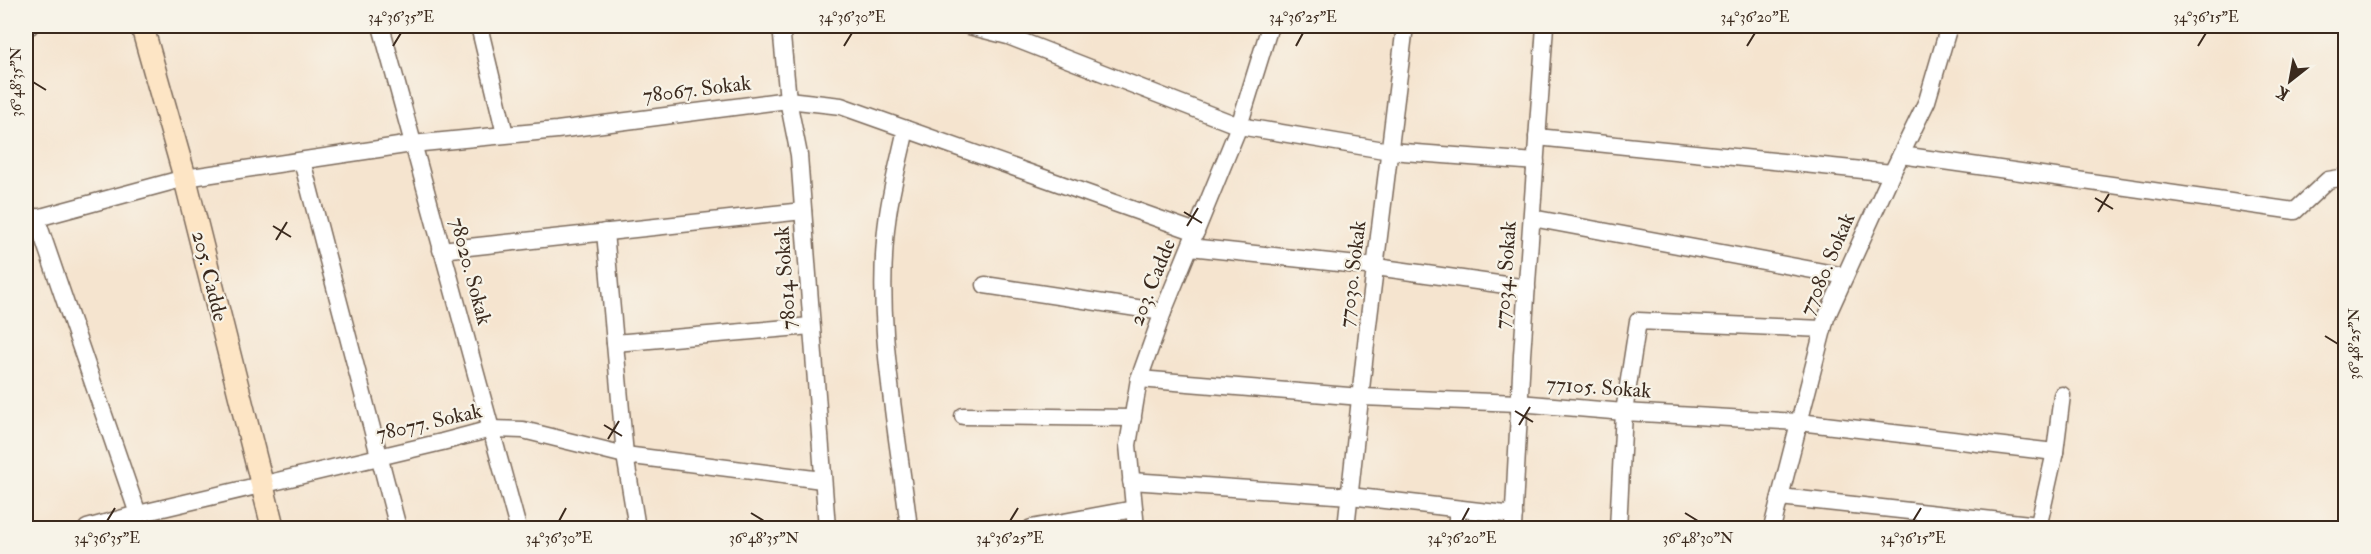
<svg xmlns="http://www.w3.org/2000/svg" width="2371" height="554" font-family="'IM FELL Double Pica',serif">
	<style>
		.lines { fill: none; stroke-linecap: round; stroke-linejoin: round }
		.street-casing { stroke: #7c6b5c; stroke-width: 19 }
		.secondary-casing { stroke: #7c6b5c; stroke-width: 25 }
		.street { stroke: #fff; stroke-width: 16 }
		.secondary { stroke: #fde5c5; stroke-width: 22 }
		.ticks { fill: none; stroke: #3b2a1e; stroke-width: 2 }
		.labels { text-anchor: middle; stroke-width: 4.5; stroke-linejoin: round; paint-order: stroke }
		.street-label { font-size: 21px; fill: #3b2a1e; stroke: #f7f3e8 }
		.neatline { fill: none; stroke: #3b2a1e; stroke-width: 2 }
		.ticks-label { font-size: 15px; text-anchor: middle; fill: #3b2a1e }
	</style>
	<rect width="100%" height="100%" fill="#f7f3e8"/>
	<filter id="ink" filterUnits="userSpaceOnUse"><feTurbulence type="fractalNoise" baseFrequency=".0167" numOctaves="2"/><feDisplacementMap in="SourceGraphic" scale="12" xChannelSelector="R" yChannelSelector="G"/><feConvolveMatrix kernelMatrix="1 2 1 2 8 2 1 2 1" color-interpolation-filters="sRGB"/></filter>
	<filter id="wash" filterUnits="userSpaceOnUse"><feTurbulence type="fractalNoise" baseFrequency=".008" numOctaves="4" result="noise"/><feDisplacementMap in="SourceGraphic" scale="24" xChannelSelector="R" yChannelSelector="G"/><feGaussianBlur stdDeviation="1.35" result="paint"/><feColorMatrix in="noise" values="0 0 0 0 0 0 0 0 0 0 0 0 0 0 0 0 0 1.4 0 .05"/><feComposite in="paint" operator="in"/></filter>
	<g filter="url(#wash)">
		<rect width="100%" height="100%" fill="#f5e4cf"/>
	</g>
	<g filter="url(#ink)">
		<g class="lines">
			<defs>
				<g id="street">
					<polyline points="381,26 518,528"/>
					<polyline points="479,26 505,134"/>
					<polyline points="781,26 788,100 799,155 827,528"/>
					<polyline points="969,26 1008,36 1239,126 1390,151 1536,162"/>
					<polyline points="26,27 30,26"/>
					<path d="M 906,129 C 900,157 892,186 888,214 C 873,318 897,425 909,528"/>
					<polyline points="1537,137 1892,173"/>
					<polyline points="1901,155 2295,211 2328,180 2346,177"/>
					<polyline points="302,161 398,528"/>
					<polyline points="36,217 138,514"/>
					<polyline points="1532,218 1845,276"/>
					<polyline points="26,221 185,178 412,144 557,130 788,100 841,106 1196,232"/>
					<polyline points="605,232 625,455 637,528"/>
					<polyline points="1190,247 1376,267 1527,288"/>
					<polyline points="441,250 803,211"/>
					<polyline points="985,285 1163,312"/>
					<polyline points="615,343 811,326"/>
					<polyline points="1139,379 1361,397 1519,403 1624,412 1799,422 2055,452"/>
					<polyline points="963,416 1133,418"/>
					<polyline points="1131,481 1350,496 1514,515"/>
					<polyline points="1780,497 2039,525"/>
					<polyline points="87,528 138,514 442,442 491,429 523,430 625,455 822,480"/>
					<polyline points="1031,528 1134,509"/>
					<polyline points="1136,528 1128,445 1139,379 1163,312 1239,126 1270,26"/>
					<polyline points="1346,528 1368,325 1405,26"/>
					<polyline points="1456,528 1458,509"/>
					<polyline points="1513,528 1522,355 1545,26"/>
					<polyline points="1618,528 1624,412 1638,321 1823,329"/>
					<polyline points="1772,528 1826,318 1892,173 1927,101 1949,26"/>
					<polyline points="2038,528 2055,452 2062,395"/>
				</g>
				<polyline id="secondary" points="142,26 185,178 273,528"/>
			</defs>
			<!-- street casing -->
			<use href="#street" class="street-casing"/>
			<!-- secondary casing -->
			<use href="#secondary" class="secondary-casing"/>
			<!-- street -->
			<use href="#street" class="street"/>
			<!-- secondary -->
			<use href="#secondary" class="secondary"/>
		</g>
	</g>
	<!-- ticks -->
	<path class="ticks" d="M 393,46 L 401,33M 844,46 L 852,33M 1296,46 L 1303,33M 1747,46 L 1755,33M 2198,46 L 2206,33M 33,82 L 46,90M 2095,198 L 2113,209M 1184,212 L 1202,223M 2098,212 L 2109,194M 273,226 L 291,237M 1187,226 L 1198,208M 276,240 L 287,222M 2325,336 L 2338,344M 1515,411 L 1533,422M 604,425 L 622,436M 1519,425 L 1530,407M 608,439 L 619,421M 751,513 L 764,521M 1685,513 L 1698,521M 107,521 L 115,508M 559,521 L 566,508M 1010,521 L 1018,508M 1462,521 L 1469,508M 1913,521 L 1921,508"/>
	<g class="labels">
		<!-- street labels -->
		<g class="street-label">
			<text transform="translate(697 89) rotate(-7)" y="7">78067. Sokak</text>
			<text transform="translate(1827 264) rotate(-67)" y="7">77080. Sokak</text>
			<text transform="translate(471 271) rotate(75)" y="7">78020. Sokak</text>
			<text transform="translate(1352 274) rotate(-83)" y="7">77030. Sokak</text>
			<text transform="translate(1505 275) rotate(-86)" y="7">77034. Sokak</text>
			<text transform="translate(210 276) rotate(76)" y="7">205. Cadde</text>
			<text transform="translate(785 278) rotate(-94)" y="7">78014 Sokak</text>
			<text transform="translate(1152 282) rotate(-68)" y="7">203. Cadde</text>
			<text transform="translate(1599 387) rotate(4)" y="7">77105. Sokak</text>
			<text transform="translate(429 422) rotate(-13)" y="7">78077. Sokak</text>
		</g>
	</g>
	<!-- margin -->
	<rect width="2371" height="554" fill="none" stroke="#f7f3e8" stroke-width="66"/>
	<!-- north arrow -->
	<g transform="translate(2290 81) rotate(211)" stroke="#f7f3e8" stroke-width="4.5" paint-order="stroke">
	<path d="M0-4.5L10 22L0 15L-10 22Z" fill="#3b2a1e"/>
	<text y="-9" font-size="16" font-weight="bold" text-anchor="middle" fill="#3b2a1e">K</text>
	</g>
	<rect x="33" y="33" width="2305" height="488" class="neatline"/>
	<g class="ticks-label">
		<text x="401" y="22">34°36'35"E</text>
		<text x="852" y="22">34°36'30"E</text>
		<text x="1303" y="22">34°36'25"E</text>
		<text x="1755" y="22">34°36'20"E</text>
		<text x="2206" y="22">34°36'15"E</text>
		<text transform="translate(16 82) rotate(-90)" y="5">36°48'35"N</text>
		<text transform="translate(2354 344) rotate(-90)" y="5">36°48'25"N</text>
		<text x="107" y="543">34°36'35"E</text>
		<text x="559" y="543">34°36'30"E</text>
		<text x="764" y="543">36°48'35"N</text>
		<text x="1010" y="543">34°36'25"E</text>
		<text x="1462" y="543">34°36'20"E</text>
		<text x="1698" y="543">36°48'30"N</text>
		<text x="1913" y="543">34°36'15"E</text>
	</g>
</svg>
